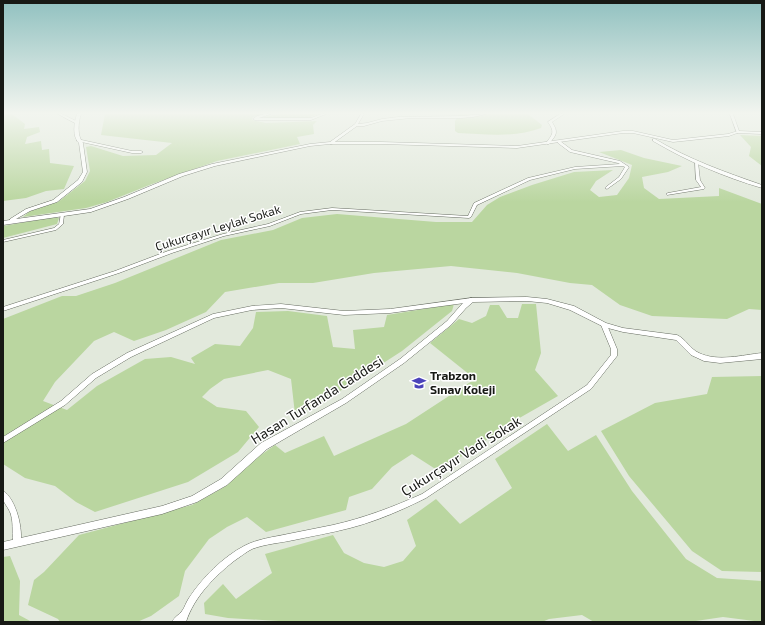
<svg xmlns="http://www.w3.org/2000/svg" width="765" height="625" font-family="'Exo 2',sans-serif">
	<style>
		.green { fill: #bad6a0 }
		.lines { fill: none; stroke-linecap: round; stroke-linejoin: round }
		.minor-casing { stroke: #666c61; stroke-width: 1 }
		.tertiary-casing { stroke: #666c61; stroke-width: 1 }
		.minor { fill: #fff; fill-rule: evenodd }
		.tertiary { fill: #fff; fill-rule: evenodd }
		.labels { text-anchor: middle; stroke-width: 3; stroke-linejoin: round; paint-order: stroke }
		.street-label { font-size: 12px; fill: #171915; stroke: #fff }
		.poi-label { font-size: 12px; font-weight: bold; fill: #171915; stroke: #fff; text-anchor: start }
		.near-street-label { font-size: 14px; fill: #171915; stroke: #fff }
	</style>
	<rect width="100%" height="100%" fill="#e2e9dc"/>
	<!-- green -->
	<g class="green">
		<polygon points="3,114 12,114 25,124 24,129 39,127 40,132 27,137 25,144 41,141 42,150 49,149 50,163 74,166 64,189 46,191 26,198 3,201"/>
		<polygon points="105,114 262,114 253,117 252,120 266,123 317,121 313,125 314,134 297,137 300,144 217,161 152,184 107,202 86,208 23,217 30,211 58,202 85,181 90,171 86,147 91,146 123,156 156,155 172,143 101,135"/>
		<polygon points="279,114 317,114 308,118 261,119 268,116"/>
		<path d="M 459,114 L 528,114 L 542,125 L 541,128 C 515,138 485,134 458,133 L 455,131 L 455,121 Z"/>
		<polygon points="740,135 762,136 762,166 749,156 751,147"/>
		<polygon points="621,150 644,158 682,166 668,172 642,177 644,188 659,199 719,196 719,188 762,204 762,310 749,309 727,319 652,316 620,305 592,285 570,283 517,273 451,266 374,273 313,283 279,283 225,292 206,312 166,330 134,341 114,332 94,341 55,382 43,401 67,410 97,386 145,359 171,357 195,364 191,358 215,344 240,346 253,328 256,312 288,311 327,316 333,347 355,349 353,330 384,327 387,315 454,304 452,311 402,351 326,400 295,414 291,379 268,370 224,379 210,389 202,397 217,407 246,411 259,427 238,452 188,482 95,512 76,502 55,486 25,478 3,464 3,319 62,296 76,296 115,283 221,240 273,230 302,218 337,214 436,222 472,222 487,205 500,197 532,185 574,172 613,170 596,181 590,190 599,197 617,195 629,178 632,165 599,152"/>
		<polygon points="55,217 59,218 57,224 3,238 3,226"/>
		<polygon points="522,304 536,304 541,353 535,370 558,396 502,428 475,449 437,470 412,454 392,467 372,489 349,497 346,510 266,532 247,517 227,527 209,539 185,571 179,596 151,616 137,622 60,622 58,619 28,605 34,580 44,572 79,535 192,505 226,486 254,460 275,445 285,453 324,436 334,456 406,424 475,379 430,343 459,319 472,323 486,316 490,305 499,305 507,318 518,318"/>
		<polygon points="762,376 762,572 722,571 692,551 629,476 601,431 655,403 707,394 712,377"/>
		<polygon points="547,424 568,451 596,435 632,491 686,559 717,578 762,581 762,622 723,617 689,622 594,622 582,615 549,619 542,622 296,622 228,618 205,614 204,603 223,584 236,599 272,573 265,554 333,535 344,553 364,563 384,567 403,561 416,546 407,520 436,499 460,524 512,488 495,459"/>
		<polygon points="10,556 20,581 19,615 32,622 3,622 3,557"/>
	</g>
	<g class="lines">
		<defs>
			<g id="minor">
				<polygon points="58,114 62,114 78,122 75,123"/>
				<polygon points="265,114 271,114 259,118 311,118 321,114 326,114 311,120 255,120 253,119 257,116"/>
				<polygon points="361,114 364,114 358,124 367,123 382,119 398,117 461,116 486,114 473,117 461,118 411,118 382,121 364,126 357,126 332,144 330,144 330,142 355,124"/>
				<path d="M 560,114 L 564,114 L 552,122 C 559,133 556,135 549,144 L 547,144 L 546,143 C 553,134 555,132 548,122 Z"/>
				<polygon points="730,114 733,114 739,131 762,132 762,134 737,133"/>
				<polygon points="77,139 132,151 141,151 143,152 141,153 132,153 77,141"/>
				<polygon points="558,141 560,141 572,150 620,161 629,167 621,179 607,189 605,188 606,187 619,177 625,167 623,166 575,169 530,180 477,205 471,217 469,218 332,210 301,214 270,226 224,236 172,253 119,273 3,311 3,307 115,271 168,251 223,234 268,224 300,212 332,208 468,216 474,203 528,178 575,167 620,164 618,163 570,152 558,143"/>
				<polygon points="695,161 698,162 700,180 705,188 704,189 667,195 666,194 668,193 701,187 696,180"/>
				<polygon points="61,214 63,214 64,215 63,224 56,230 3,242 3,240 54,228 59,224"/>
				<polygon points="472,298 474,300 472,302 390,313 344,315 281,308 252,310 214,318 131,357 96,378 65,405 3,443 3,437 61,401 92,374 127,353 213,314 252,306 281,304 344,311 390,309"/>
				<path d="M 604,323 L 606,324 L 607,325 L 617,349 L 617,356 L 591,389 L 426,498 C 402,510 377,521 350,528 C 331,533 312,536 294,540 C 280,543 265,544 252,549 C 246,552 240,557 234,561 C 214,577 194,597 186,622 L 172,622 C 174,617 179,615 182,611 C 185,607 186,602 189,598 C 202,578 223,557 244,546 C 257,539 274,537 288,534 C 303,531 318,528 333,525 C 364,518 393,507 422,494 L 587,385 L 611,355 L 611,349 L 601,325 L 602,324 Z"/>
				<path d="M 3,491 C 16,498 24,531 20,545 L 17,546 L 14,545 C 11,535 14,525 11,515 C 10,510 6,506 3,500 C 2,498 3,494 3,491 Z"/>
			</g>
			<g id="tertiary">
				<path d="M 77,114 L 81,114 C 78,123 77,136 83,143 L 87,172 L 82,182 L 57,202 L 30,211 L 16,219 L 90,209 L 124,197 L 179,174 L 212,164 L 310,144 L 330,142 L 381,142 L 517,146 L 623,131 L 633,131 L 673,140 L 728,134 L 738,131 L 740,132 L 729,136 L 673,142 L 633,133 L 623,133 L 517,148 L 381,144 L 330,144 L 310,146 L 215,166 L 183,176 L 128,199 L 91,212 L 3,225 L 3,221 L 10,220 L 10,219 L 26,209 L 53,200 L 78,180 L 83,172 L 79,143 C 72,137 74,122 77,114 Z"/>
				<path d="M 653,139 L 655,139 C 690,160 725,172 762,185 L 762,188 C 724,177 687,161 653,141 Z"/>
				<path d="M 527,297 L 547,299 L 574,306 L 606,323 L 623,328 L 677,335 C 686,339 690,349 699,353 C 718,362 742,355 762,353 L 762,359 L 720,363 L 704,361 L 691,355 L 676,340 L 623,332 L 604,327 L 570,310 L 547,303 L 527,301 L 473,302 L 466,308 L 451,325 L 404,363 L 346,403 L 267,449 L 227,485 L 197,502 L 162,514 L 3,550 L 3,542 L 162,506 L 192,496 L 221,479 L 261,443 L 342,399 L 400,359 L 447,321 L 462,304 L 470,298 Z"/>
			</g>
		</defs>
		<!-- minor casing -->
		<use href="#minor" class="minor-casing"/>
		<!-- tertiary casing -->
		<use href="#tertiary" class="tertiary-casing"/>
		<!-- minor -->
		<use href="#minor" class="minor"/>
		<!-- tertiary -->
		<use href="#tertiary" class="tertiary"/>
	</g>
	<!-- sky -->
	<linearGradient id="sky" x2="0" y2="1"><stop stop-color="#91c1c0"/><stop offset="0.56" stop-color="#f2f5ef"/><stop offset="1" stop-color="#f2f5ef" stop-opacity="0"/></linearGradient>
	<rect width="765" height="202" fill="url(#sky)"/>
	<!-- icons -->
	<defs>
		<symbol id="school-bare" viewBox="-9 -9 18 18"><path d="M0-5L7-2L0 1L-7-2ZM-4 1L0 2.5L4 1V4Q0 6-4 4Z" fill="#4b43ba" stroke="#fff" stroke-width="2.5" paint-order="stroke"/></symbol>
	</defs>
	<g fill-rule="evenodd">
		<use href="#school-bare" x="409" y="373" width="20" height="20"/>
	</g>
	<g class="labels">
		<!-- street labels -->
		<g class="street-label">
			<text transform="translate(218 228) rotate(-17)" y="4">Çukurçayır Leylak Sokak</text>
		</g>
		<!-- poi labels -->
		<g class="poi-label">
			<text x="430" y="380">Trabzon<tspan x="430" dy="14">Sınav Koleji</tspan></text>
		</g>
		<!-- near-street labels -->
		<g class="near-street-label">
			<text transform="translate(317 400) rotate(-32)" y="5">Hasan Turfanda Caddesi</text>
			<text transform="translate(461 456) rotate(-32)" y="5">Çukurçayır Vadi Sokak</text>
		</g>
	</g>
	<!-- border -->
	<rect width="765" height="625" fill="none" stroke="#171915" stroke-width="8"/>
</svg>
